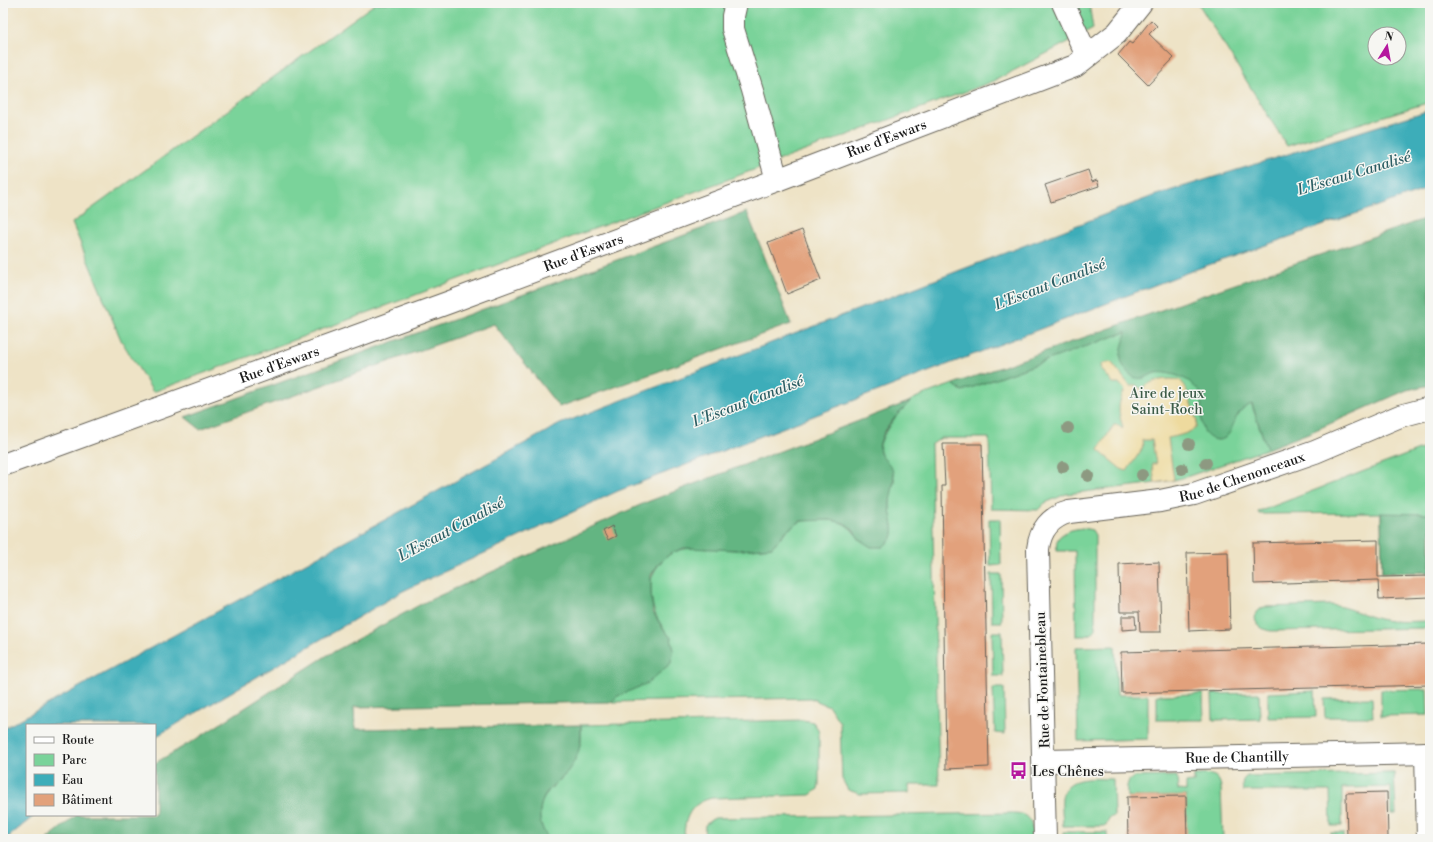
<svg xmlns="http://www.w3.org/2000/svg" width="1433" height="842" font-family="'Libre Bodoni',serif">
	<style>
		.green { fill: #7ad39a; stroke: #4b785b; fill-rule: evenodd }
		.forest { fill: #63b582; stroke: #40684f }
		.sand { fill: #eeda9e; stroke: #857b5d }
		.water { fill: #3dadb9; stroke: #2c646a }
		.building { fill: #e2a17b }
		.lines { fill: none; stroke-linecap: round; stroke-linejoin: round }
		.minor-casing { stroke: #666258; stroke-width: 24 }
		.minor { stroke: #fff; stroke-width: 22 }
		.tree { fill: #8d9981 }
		.labels { text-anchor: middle; stroke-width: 3; stroke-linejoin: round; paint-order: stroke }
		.street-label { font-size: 14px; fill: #1c1c1c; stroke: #f6f6f2 }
		.park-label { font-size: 14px; fill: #3d5c48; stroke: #f6f6f2 }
		.poi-label { font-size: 14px; fill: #1c1c1c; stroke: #f6f6f2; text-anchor: start }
		.water-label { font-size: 15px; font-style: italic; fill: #2b5d63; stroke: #f6f6f2 }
	</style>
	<rect width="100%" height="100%" fill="#f6f6f2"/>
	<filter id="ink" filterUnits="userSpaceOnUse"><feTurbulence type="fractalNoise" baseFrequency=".025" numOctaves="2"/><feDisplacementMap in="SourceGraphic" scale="8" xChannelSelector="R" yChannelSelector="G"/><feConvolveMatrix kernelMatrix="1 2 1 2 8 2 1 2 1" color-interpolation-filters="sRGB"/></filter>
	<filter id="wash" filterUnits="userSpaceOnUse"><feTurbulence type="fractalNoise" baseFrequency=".012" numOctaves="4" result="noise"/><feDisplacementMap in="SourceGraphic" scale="16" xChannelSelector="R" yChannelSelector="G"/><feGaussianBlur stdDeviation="0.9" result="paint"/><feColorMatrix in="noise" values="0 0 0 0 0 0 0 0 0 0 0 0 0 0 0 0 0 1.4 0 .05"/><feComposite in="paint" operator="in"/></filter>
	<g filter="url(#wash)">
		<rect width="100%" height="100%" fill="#eee3c6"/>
		<!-- green -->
		<g class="green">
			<polygon points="376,3 1089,3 1093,29 994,81 153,392 121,340 72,223"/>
			<path d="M 1198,3 L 1430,3 L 1430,102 L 1287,146 ZM 1375,34 L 1399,34 L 1399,58 L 1375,58 Z"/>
			<path d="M 1215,299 L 1267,449 L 1189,476 L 1174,480 L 1142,485 L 1066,494 L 1045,503 L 1038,510 L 991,509 L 989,438 L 941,438 L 931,445 L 939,785 L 909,785 L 909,793 L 860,794 L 848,790 L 842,779 L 840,723 L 829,706 L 810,698 L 611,702 L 617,696 L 627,691 L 671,638 C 656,619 651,610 651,585 C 651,577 653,573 658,566 C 676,538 714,551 741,550 C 751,549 761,548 772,547 C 780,537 788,528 800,522 C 804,520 810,520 815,520 C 837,519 847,521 860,540 L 893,526 C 890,515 889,504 891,493 C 892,488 895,483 894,478 C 893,465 883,463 880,452 C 876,440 901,408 910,401 C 917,396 943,388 953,384 L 962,391 Z"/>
			<polygon points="1430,447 1430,572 1382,573 1381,513 1259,514 1258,512 1419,450"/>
			<polygon points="989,519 1000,519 1001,565 990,566"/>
			<path d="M 1083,528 L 1092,530 L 1095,535 L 1095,629 L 1093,633 L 1086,636 L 1076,636 L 1075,551 L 1057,551 C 1057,548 1056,543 1057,541 C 1061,531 1074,529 1083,528 Z"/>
			<polygon points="991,574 1001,574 1002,622 992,622"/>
			<path d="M 1331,605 C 1348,607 1363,615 1379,619 C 1396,623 1413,621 1430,621 L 1430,628 L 1271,631 C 1256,629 1248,615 1264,607 Z"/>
			<polygon points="992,632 1002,632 1003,676 993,676"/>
			<polygon points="1115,646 1117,695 1148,695 1148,739 1078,741 1076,647"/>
			<polygon points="993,688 1004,688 1005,734 995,733"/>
			<polygon points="1427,689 1428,715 1381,716 1381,690"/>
			<polygon points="1315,691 1316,717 1268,718 1268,693"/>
			<polygon points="1259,693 1260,719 1213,720 1212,694"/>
			<polygon points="1203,694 1204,720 1157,720 1157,695"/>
			<polygon points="1372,698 1373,717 1325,717 1324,699"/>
			<path d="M 803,720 L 813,722 L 818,729 L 819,734 L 819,785 L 818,789 L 810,795 L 712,798 C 690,803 684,818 684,839 L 549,839 L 544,833 L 539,818 L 541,803 L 549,790 L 564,776 L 581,744 L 581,725 Z"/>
			<path d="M 1394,773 L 1396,814 L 1391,814 L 1391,787 L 1342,788 L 1342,826 L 1331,826 L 1330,791 L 1243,791 C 1242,784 1241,779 1248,776 Z"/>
			<path d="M 1194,775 C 1207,775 1218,771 1221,787 L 1223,839 L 1187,839 L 1186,796 L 1127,797 C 1127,789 1125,781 1134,777 L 1177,776 L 1178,790 L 1186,791 L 1186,783 L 1194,782 Z"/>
			<path d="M 1113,779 L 1114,816 L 1109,818 L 1106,826 L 1063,826 C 1063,817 1061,807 1062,798 C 1065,774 1097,779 1113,779 Z"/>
			<path d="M 1013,813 C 1032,813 1032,823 1033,839 L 704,839 L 705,825 L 711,820 L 715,818 Z"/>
			<polygon points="1063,832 1107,832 1107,836 1109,839 1063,839"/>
			<rect x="1331" y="833" width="13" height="6"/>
		</g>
		<!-- forest -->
		<g class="forest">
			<polygon points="747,212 791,324 559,407 494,324 200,429 185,417 489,307"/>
			<path d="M 1430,217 L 1430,385 L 1407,390 L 1311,432 L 1267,449 L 1252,404 C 1246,406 1241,409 1238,415 C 1232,423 1231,440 1218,440 C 1193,439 1206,402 1199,391 C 1197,388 1192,385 1190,382 C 1182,376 1165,371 1155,373 C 1151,374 1148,377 1144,378 C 1132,381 1123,369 1121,359 C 1120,350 1125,340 1126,332 L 962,391 L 953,384 L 1209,293 Z"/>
			<path d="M 911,401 C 900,412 884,427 880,443 C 876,459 890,459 893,472 C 896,484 889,495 890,508 C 890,516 896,529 892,538 C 890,541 886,544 883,547 L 871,547 L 860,540 L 853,530 L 844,523 L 830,520 L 801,521 L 786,531 L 772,547 L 741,550 L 684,548 L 670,554 L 660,562 L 651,575 L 651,594 L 653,612 L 662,627 L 671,638 L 674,650 L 671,663 L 648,683 L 618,696 L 611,702 L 354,707 L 355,729 L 581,725 C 581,736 581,747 576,758 C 573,764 568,771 564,776 C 559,781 552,785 548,791 C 537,806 537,824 549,839 L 47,839 L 77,815 L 155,815 L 155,763 L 198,738 L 326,656 L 423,603 L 647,502 Z"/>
			<polygon points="1381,513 1430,514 1430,572 1382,573"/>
		</g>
		<!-- sand -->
		<path class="sand" d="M 1109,362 L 1112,363 L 1130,386 L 1136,386 L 1142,389 C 1151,379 1168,378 1180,380 L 1185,386 L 1197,421 L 1196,428 C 1187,434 1178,436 1168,438 L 1174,480 L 1155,483 L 1152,464 L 1156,464 L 1152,440 L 1142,440 L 1143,446 L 1142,449 L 1127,471 L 1121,469 L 1098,450 L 1114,425 L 1119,425 L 1122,429 L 1123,427 C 1118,413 1117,403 1125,390 L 1119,383 L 1113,383 L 1102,370 L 1101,365 L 1104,363 Z"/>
		<!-- water -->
		<polygon class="water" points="1430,110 1430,188 1194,270 618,491 403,591 155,737 155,725 27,725 27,815 35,815 6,839 3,839 3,730 8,726 560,424 1153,196"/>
		<g id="blocks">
			<!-- building -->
			<g class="building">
				<polygon points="1151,20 1157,26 1149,34 1174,58 1148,85 1118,55 1129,42 1132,44"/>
				<polygon points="1088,170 1092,182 1097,180 1099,186 1051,202 1045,185"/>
				<polygon points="802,230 821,280 787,294 768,243"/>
				<polygon points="943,444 982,444 989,767 946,769 942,486 945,486"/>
				<polygon points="612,526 616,536 608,540 603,531"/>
				<polygon points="1378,540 1378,577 1430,576 1430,597 1379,599 1378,580 1254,584 1253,543"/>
				<polygon points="1228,552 1230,629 1189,631 1187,553"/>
				<polygon points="1159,562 1161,632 1140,632 1139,612 1120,612 1119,564"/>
				<polygon points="1122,616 1135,616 1136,629 1122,630"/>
				<polygon points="1430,644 1430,685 1122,693 1121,652"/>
				<polygon points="1387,792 1388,839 1347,839 1346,793"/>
				<polygon points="1186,796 1187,839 1128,839 1127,797"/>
			</g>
		</g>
	</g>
	<g filter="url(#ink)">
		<use href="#blocks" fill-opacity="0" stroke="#666258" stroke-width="1"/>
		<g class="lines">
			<defs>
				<g id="minor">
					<polyline points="736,3 733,16 733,29 752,90 777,180"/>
					<polyline points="1063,3 1087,56"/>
					<path id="s1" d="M 3,465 L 450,302 L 777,180 L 1075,66 L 1117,33 L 1141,3"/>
					<polyline points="1426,753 1428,839"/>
					<path id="s2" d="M 1044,761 L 1430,753"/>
					<path id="s3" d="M 1045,839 L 1038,549 C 1040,530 1050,517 1069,512 L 1160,501 L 1194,494 L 1315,452 L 1400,416 L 1430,408"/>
				</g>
			</defs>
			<!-- minor casing -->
			<use href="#minor" class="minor-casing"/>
			<!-- minor -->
			<use href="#minor" class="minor"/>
		</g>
		<!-- trees -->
		<g class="tree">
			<circle cx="1068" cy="428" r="6"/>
			<circle cx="1189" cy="444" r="6"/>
			<circle cx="1206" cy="463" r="6"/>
			<circle cx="1063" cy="467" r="6"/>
			<circle cx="1182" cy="469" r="6"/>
			<circle cx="1142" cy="475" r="6"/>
			<circle cx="1088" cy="476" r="6"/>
		</g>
	</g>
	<!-- icons -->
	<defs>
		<symbol id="bus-bare" viewBox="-9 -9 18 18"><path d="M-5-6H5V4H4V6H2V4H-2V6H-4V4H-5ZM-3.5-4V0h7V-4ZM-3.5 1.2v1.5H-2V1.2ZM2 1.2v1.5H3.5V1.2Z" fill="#b5179e" stroke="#f6f6f2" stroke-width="2.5" paint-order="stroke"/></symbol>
	</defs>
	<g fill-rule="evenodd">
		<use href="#bus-bare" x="1006" y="758" width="25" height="25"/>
	</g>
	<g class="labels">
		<!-- street labels -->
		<g class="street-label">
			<text dy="5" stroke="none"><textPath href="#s1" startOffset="942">Rue d'Eswars</textPath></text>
			<text dy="5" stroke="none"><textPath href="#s1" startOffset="618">Rue d'Eswars</textPath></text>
			<text dy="5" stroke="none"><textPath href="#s1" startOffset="294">Rue d'Eswars</textPath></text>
			<text dy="5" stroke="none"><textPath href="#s3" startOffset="519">Rue de Chenonceaux</textPath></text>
			<text transform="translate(1042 680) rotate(-92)" y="5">Rue de Fontainebleau</text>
			<text dy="5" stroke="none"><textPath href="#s2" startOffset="193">Rue de Chantilly</textPath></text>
		</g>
		<!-- park labels -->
		<g class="park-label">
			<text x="1167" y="398">Aire de jeux<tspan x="1167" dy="16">Saint-Roch</tspan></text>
		</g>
		<!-- poi labels -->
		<g class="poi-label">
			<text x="1032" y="776">Les Chênes</text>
		</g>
		<!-- water labels -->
		<g class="water-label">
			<text transform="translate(1354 173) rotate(-17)" y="5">L'Escaut Canalisé</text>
			<text transform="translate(1050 284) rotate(-21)" y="5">L'Escaut Canalisé</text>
			<text transform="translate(748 401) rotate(-21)" y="5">L'Escaut Canalisé</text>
			<text transform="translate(451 529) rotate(-28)" y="5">L'Escaut Canalisé</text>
		</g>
	</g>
	<!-- margin -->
	<rect width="1433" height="842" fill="none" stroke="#f6f6f2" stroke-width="16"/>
	<!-- legend -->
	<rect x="26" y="724" width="130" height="92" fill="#f6f6f2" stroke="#9f9f9c"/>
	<rect x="34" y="737" width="20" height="6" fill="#ffffff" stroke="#9f9f9c"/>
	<text x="62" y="744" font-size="12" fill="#1c1c1c">Route</text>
	<rect x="34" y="754" width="20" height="12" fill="#7ad39a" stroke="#9f9f9c"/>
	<text x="62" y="764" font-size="12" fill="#1c1c1c">Parc</text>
	<rect x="34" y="774" width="20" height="12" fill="#3dadb9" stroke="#9f9f9c"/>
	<text x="62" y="784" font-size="12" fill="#1c1c1c">Eau</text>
	<rect x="34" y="794" width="20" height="12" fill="#e2a17b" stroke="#9f9f9c"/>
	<text x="62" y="804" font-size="12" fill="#1c1c1c">Bâtiment</text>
	<!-- north arrow -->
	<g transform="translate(1387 46) rotate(11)"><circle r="19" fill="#f6f6f2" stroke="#9f9f9c"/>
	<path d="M0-3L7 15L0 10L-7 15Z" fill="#b5179e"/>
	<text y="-6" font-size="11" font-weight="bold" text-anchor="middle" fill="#1c1c1c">N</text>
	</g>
</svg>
